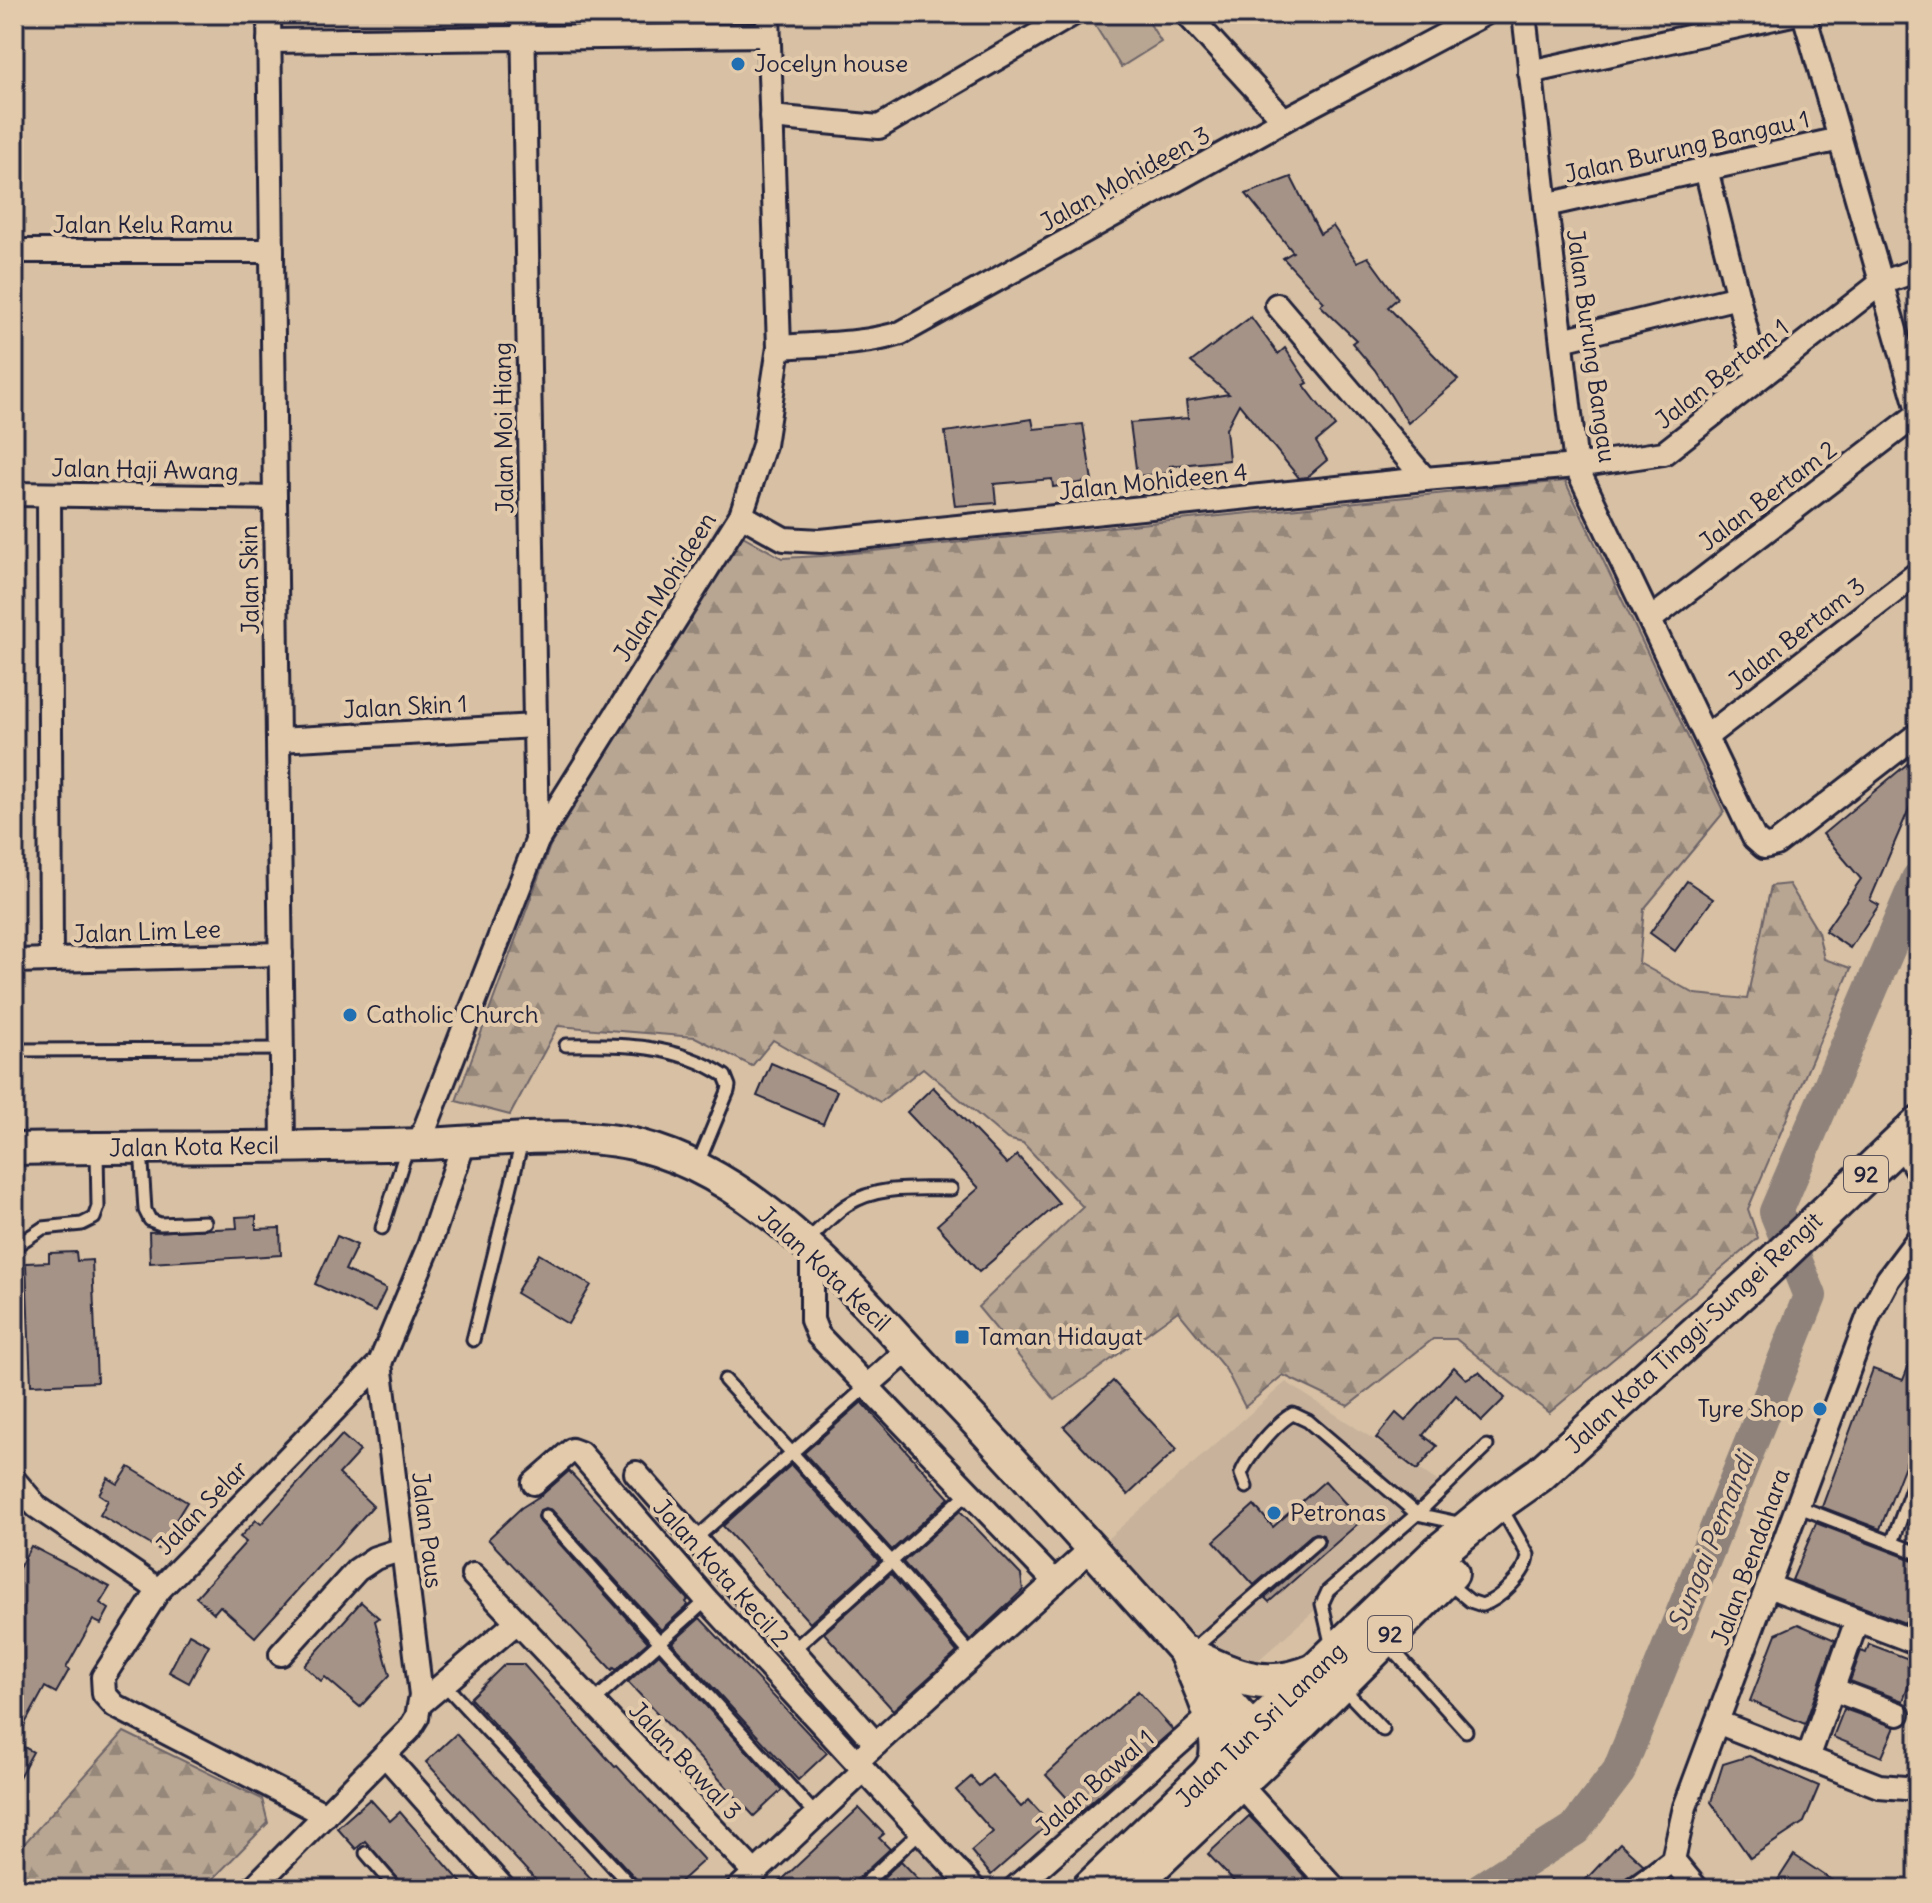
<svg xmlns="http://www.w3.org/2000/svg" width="1932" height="1903" font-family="Delius,sans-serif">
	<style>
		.built { fill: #c8b29b }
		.green { fill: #b8a693; stroke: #6d6467; stroke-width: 2 }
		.forest { fill: url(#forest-firs); stroke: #6d6467; stroke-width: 2 }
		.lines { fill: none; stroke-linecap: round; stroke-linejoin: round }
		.river { stroke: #8f827a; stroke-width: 34 }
		.building { fill: #a59387; stroke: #22223b; stroke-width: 2 }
		.lane-casing { stroke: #22223b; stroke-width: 17 }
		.street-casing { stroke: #22223b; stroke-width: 28 }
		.secondary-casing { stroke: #22223b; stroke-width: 36 }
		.primary-casing { stroke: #22223b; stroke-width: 40 }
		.lane { stroke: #e2caab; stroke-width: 11 }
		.street { stroke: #e2caab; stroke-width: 22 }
		.secondary { stroke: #e2caab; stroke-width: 30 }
		.primary { stroke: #e2caab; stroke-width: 34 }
		.poi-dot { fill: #1f6fb2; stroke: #e2caab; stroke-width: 3 }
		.labels { text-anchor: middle; stroke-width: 8; stroke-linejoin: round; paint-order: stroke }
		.shield { fill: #e2caab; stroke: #5c545d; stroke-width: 2 }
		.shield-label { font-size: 22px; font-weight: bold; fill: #22223b }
		.poi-label { font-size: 24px; fill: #22223b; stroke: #e2caab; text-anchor: start }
		.street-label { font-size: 24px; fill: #22223b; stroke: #e2caab }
		.water-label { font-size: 26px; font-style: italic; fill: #3d3a4b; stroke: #e2caab }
	</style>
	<defs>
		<pattern id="forest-firs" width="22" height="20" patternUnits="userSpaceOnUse" patternTransform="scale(2)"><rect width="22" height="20" fill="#b8a693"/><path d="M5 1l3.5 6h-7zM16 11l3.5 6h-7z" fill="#958779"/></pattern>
	</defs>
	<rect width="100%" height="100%" fill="#d7c0a4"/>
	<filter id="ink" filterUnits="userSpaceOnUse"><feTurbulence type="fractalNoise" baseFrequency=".0125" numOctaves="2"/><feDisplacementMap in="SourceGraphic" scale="16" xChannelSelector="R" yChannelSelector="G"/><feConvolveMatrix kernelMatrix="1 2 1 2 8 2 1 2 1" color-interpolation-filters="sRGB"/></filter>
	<g filter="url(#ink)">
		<!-- built -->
		<g class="built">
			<polygon points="1286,1382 1451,1490 1246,1671 1191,1639 1105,1541"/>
			<polygon points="923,1823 984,1889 853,1889"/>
		</g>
		<!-- green -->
		<polygon class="green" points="1106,14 1144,14 1161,42 1121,67 1093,22"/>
		<!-- forest -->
		<g class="forest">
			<polygon points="1565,481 1724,812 1644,909 1639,963 1695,994 1747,999 1771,886 1789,884 1818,932 1824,959 1851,968 1748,1209 1758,1238 1549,1413 1456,1339 1433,1339 1348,1406 1283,1375 1245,1407 1226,1370 1178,1311 1055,1400 978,1307 1083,1207 1023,1143 1007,1139 923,1068 880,1102 773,1040 752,1066 695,1037 558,1026 510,1115 456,1101 550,846 741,535 782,558 823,556"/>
			<polygon points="124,1732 262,1799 268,1823 203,1889 26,1889 14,1855"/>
		</g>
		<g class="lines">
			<!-- river -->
			<polyline class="river" points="1481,1889 1575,1829 1619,1771 1810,1296 1776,1212 1918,879"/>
		</g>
		<!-- building -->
		<g class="building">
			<polygon points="1291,177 1320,234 1333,226 1357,262 1368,257 1398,298 1388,307 1458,380 1408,423 1375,370 1352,343 1356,340 1320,305 1324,302 1283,258 1293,252 1246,194"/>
			<polygon points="1251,317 1278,354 1285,348 1308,383 1304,385 1335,426 1316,442 1327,460 1307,477 1299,478 1239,404 1226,429 1229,460 1170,466 1171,473 1137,476 1130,423 1188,418 1186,401 1229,394 1191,362"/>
			<polygon points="1032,419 1034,429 1083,424 1092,481 1053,487 1052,479 994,484 996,503 955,506 945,432"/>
			<polygon points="1918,755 1918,788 1870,900 1879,905 1850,948 1825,931 1861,879 1823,834"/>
			<polygon points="1687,881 1713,899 1675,951 1650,933"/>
			<polygon points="771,1063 837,1091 823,1124 757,1096"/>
			<polygon points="933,1087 1007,1164 1017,1155 1059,1203 979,1272 937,1225 979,1188 907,1112"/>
			<polygon points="256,1216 256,1229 280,1228 281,1255 150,1263 149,1232 237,1228 236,1217"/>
			<polygon points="337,1236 357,1245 345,1270 386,1289 375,1312 315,1284"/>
			<polygon points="76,1252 77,1261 92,1260 97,1382 31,1385 26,1263 49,1262 49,1253"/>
			<polygon points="539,1254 591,1285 568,1324 516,1293"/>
			<polygon points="1917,1345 1918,1432 1880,1529 1822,1507 1873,1369 1903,1380"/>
			<polygon points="1454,1367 1466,1379 1479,1372 1505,1398 1482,1421 1456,1395 1423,1435 1437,1446 1417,1470 1376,1438 1396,1413 1405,1421"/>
			<polygon points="1113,1381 1177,1449 1128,1495 1064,1427"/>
			<polygon points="862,1402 949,1498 892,1550 804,1453"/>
			<polygon points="342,1435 360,1451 339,1474 373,1506 255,1637 220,1606 214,1613 196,1597 246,1542 240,1537 256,1520 261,1524"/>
			<polygon points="791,1465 879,1561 810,1623 723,1526"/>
			<polygon points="129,1467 187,1502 158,1549 100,1515 108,1500 99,1494 108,1478 118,1484"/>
			<polygon points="569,1471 688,1600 686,1602 688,1605 661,1630 552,1510 545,1508 540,1510 538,1517 540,1522 648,1642 616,1670 614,1668 612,1670 488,1539 521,1508 543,1494"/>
			<polygon points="1325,1481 1361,1521 1269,1602 1265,1598 1323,1547 1325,1540 1323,1535 1316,1533 1311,1535 1254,1585 1214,1541 1254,1505 1273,1527"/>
			<polygon points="960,1511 1021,1575 1023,1590 970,1640 903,1562"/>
			<polygon points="1816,1523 1918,1562 1918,1628 1792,1580"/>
			<polygon points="31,1546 110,1587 100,1603 109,1609 101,1624 93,1620 66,1668 69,1670 56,1693 45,1687 15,1742 33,1752 14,1786 14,1577"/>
			<polygon points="891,1574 957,1652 893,1710 824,1633"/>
			<polygon points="361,1602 379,1618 375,1621 390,1675 360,1707 325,1677 321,1681 304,1666"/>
			<polygon points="700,1618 827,1753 798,1780 672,1643"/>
			<polygon points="1798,1624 1835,1640 1805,1724 1750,1701 1776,1634"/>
			<polygon points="189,1634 209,1645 189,1683 169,1672"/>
			<polygon points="1869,1644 1917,1662 1903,1701 1850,1681 1861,1651 1866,1653"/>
			<polygon points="659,1654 782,1790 754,1816 628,1682"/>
			<polygon points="505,1664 523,1664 615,1767 617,1766 704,1860 672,1889 642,1889 640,1883 470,1698"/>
			<polygon points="1138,1691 1173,1730 1080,1812 1046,1775"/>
			<polygon points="1844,1709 1895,1727 1882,1757 1833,1737"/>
			<polygon points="456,1734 584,1871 601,1889 544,1889 426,1762"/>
			<polygon points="1749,1756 1819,1786 1804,1822 1750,1858 1711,1802 1723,1764"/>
			<polygon points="992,1775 1021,1807 1029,1800 1050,1823 991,1875 971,1851 993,1832 956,1790 971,1777 979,1786"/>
			<polygon points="370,1799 390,1821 400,1812 467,1889 407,1889 365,1841 356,1849 337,1828"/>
			<polygon points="859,1808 884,1834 879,1838 890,1849 853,1883 851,1889 772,1889"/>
			<polygon points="1249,1816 1258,1825 1316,1889 1241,1889 1208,1854"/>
			<polygon points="1620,1843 1644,1865 1626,1878 1621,1889 1577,1889"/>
			<polygon points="1794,1855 1845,1889 1772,1889"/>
			<polygon points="901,1861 928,1889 871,1889"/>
		</g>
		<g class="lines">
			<defs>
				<g id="lane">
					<path d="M 566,1045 C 621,1044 677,1044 725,1076 L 729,1086 L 728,1091 L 697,1166"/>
					<polyline points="14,1050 282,1049"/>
					<polyline points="141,1148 145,1210 150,1220 160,1224 205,1222"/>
					<polyline points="382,1228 407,1148"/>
					<path d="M 805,1243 C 818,1231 832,1215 847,1205 C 878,1185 916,1189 951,1189"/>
					<polyline points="14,1247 43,1228 82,1224 94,1218 98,1207 97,1152"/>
					<polyline points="473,1340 522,1141"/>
					<polyline points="725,1380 891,1561 973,1657"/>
					<path d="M 1246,1487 L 1241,1474 C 1247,1457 1277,1422 1293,1414 L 1308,1421 L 1417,1514 L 1487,1446"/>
					<polyline points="1797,1506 1918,1553"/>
					<polyline points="546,1516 815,1814"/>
					<polyline points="694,1540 868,1385"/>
					<polyline points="1892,1543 1918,1472"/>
					<path d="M 1448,1583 L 1470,1601 L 1482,1605 C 1499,1600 1527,1573 1528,1555 L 1507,1518"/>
					<polyline points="1387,1643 1466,1731"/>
					<polyline points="1332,1647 1322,1604 1328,1591 1417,1514 1463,1524"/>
					<polyline points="793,1650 970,1491"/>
					<polyline points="1191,1651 1317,1541"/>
					<polyline points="444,1684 634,1889"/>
					<polyline points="1342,1687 1383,1730"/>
					<polyline points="593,1702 707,1600"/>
					<polyline points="366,1853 397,1889"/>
					<polyline points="859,1889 921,1831"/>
				</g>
				<g id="street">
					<polyline points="269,14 283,1145"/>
					<polyline points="523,14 537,841"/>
					<polyline points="1187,14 1284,120"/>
					<polyline points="1524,14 1576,466 1754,838 1764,847 1776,844 1918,734"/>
					<polyline points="1804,14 1918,410"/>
					<polyline points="269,41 768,35"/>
					<polyline points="1530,72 1792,14"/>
					<polyline points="771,117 879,127 1073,14"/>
					<polyline points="1706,169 1758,378"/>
					<polyline points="1546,205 1840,139"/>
					<polyline points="14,251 272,251"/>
					<polyline points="1277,305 1425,479"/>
					<polyline points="1562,340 1738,297"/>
					<path d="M 779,347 C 820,344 862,345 901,333 L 1284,120 L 1484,14"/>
					<polyline points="14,494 275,498"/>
					<polyline points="49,495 51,960"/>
					<polyline points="741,515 784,539 821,541 1425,479 1576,466 1664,453 1881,283 1918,270"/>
					<polyline points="1651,619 1918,414"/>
					<polyline points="1707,736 1918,573"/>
					<polyline points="278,740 535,726"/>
					<polyline points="14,961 281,954"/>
					<polyline points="1900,1142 1918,1172"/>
					<polyline points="419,1144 537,841 741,515 764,445 779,347 768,14"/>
					<polyline points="812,1251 812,1320 818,1335 1055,1582"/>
					<polyline points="868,1385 908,1350"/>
					<polyline points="636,1473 876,1744"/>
					<polyline points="14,1480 37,1507 159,1590"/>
					<polyline points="534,1483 572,1450 580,1453 707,1600 974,1889"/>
					<polyline points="473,1575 755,1873"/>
					<polyline points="1768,1586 1918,1643"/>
					<polyline points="281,1654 357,1570 375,1558 403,1549"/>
					<polyline points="1832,1689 1898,1714"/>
					<polyline points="421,1703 517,1622"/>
					<polyline points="1717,1722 1879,1786 1918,1789"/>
					<polyline points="865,1754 1092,1548"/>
					<polyline points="385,1755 504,1889"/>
					<polyline points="1808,1758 1857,1620"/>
					<polyline points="1239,1784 1335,1889"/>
					<polyline points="326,1815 115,1706 104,1694 103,1677 159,1590 380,1363 429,1246 464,1142"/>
					<polyline points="1673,1860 1697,1889"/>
					<polyline points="252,1889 409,1730 417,1717 421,1695 380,1363"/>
					<polyline points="738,1889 864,1770"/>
					<polyline points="1014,1889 1211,1715"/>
					<polyline points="1635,1889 1673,1860 1685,1807 1869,1315 1888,1279 1918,1239"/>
				</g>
				<path id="secondary" d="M 14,1149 C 150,1147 286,1148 422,1144 C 490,1142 576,1129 641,1146 C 769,1179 872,1312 960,1405 C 1065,1517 1166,1632 1269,1747"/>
				<g id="primary">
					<path d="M 1187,1654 C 1234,1676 1264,1693 1315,1671"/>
					<path d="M 1187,1654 C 1198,1681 1224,1732 1216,1761 C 1214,1766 1209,1773 1206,1778"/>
					<polyline points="1089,1889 1439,1552 1495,1506 1539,1475 1759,1276 1918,1125"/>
					<polyline points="1128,1889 1273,1751 1451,1573"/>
				</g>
			</defs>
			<!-- lane casing -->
			<use href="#lane" class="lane-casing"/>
			<!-- street casing -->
			<use href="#street" class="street-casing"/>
			<!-- secondary casing -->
			<use href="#secondary" class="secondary-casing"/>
			<!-- primary casing -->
			<use href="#primary" class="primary-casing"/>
			<!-- lane -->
			<use href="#lane" class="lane"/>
			<!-- street -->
			<use href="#street" class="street"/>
			<!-- secondary -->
			<use href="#secondary" class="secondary"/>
			<!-- primary -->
			<use href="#primary" class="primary"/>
		</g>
	</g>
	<!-- markers -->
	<g class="poi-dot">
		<circle cx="738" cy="64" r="8"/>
		<circle cx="350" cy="1015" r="8"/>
		<rect x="954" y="1329" width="16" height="16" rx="4"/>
		<circle cx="1820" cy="1409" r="8"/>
		<circle cx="1274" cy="1513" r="8"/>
	</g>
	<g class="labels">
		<!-- shield labels -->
		<g class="shield">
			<rect x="1844" y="1156" width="44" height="36" rx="6"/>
			<rect x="1368" y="1616" width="44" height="36" rx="6"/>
		</g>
		<g class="shield-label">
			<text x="1866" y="1182">92</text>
			<text x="1390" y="1642">92</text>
		</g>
		<!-- poi labels -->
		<g class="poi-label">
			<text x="754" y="72">Jocelyn house</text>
			<text x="366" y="1023">Catholic Church</text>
			<text x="978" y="1345">Taman Hidayat</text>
			<text x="1804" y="1417" text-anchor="end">Tyre Shop</text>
			<text x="1290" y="1521">Petronas</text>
		</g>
		<!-- street labels -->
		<g class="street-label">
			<text transform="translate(1687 147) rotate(-13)" y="8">Jalan Burung Bangau 1</text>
			<text transform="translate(1125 179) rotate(-29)" y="8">Jalan Mohideen 3</text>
			<text x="143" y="233">Jalan Kelu Ramu</text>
			<text transform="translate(1591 346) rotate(82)" y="8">Jalan Burung Bangau</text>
			<text transform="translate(1722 374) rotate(-38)" y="8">Jalan Bertam 1</text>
			<text transform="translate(504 428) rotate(-91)" y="8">Jalan Moi Hiang</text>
			<text transform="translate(145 470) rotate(1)" y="8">Jalan Haji Awang</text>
			<text transform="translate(1153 482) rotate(-6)" y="8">Jalan Mohideen 4</text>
			<text transform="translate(1768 496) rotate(-37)" y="8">Jalan Bertam 2</text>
			<text transform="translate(250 580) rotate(-91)" y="8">Jalan Skin</text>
			<text transform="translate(665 587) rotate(-58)" y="8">Jalan Mohideen</text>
			<text transform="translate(1797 634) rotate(-38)" y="8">Jalan Bertam 3</text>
			<text transform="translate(405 707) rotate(-3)" y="8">Jalan Skin 1</text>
			<text transform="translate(147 932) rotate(-2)" y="8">Jalan Lim Lee</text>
			<text transform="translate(194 1147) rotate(-1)" y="8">Jalan Kota Kecil</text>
			<text transform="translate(824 1269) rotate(43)" y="8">Jalan Kota Kecil</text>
			<text transform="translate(1694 1333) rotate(-43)" y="8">Jalan Kota Tinggi-Sungei Rengit</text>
			<text transform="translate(202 1508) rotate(-46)" y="8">Jalan Selar</text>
			<text transform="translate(427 1530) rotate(83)" y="8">Jalan Paus</text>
			<text transform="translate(1751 1557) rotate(-70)" y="8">Jalan Bendahara</text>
			<text transform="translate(721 1573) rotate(48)" y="8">Jalan Kota Kecil 2</text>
			<text transform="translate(1261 1725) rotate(-44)" y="8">Jalan Tun Sri Lanang</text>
			<text transform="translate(685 1761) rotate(47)" y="8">Jalan Bawal 3</text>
			<text transform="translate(1095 1783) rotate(-41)" y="8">Jalan Bawal 1</text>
		</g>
		<!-- water labels -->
		<g class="water-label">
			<text transform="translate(1711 1542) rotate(-68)" y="9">Sungai Pemandi</text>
		</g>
	</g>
	<!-- margin -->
	<rect width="1932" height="1903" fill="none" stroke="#e2caab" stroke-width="48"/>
	<rect x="24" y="24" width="1884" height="1855" fill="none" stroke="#22223b" stroke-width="3" filter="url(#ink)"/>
</svg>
